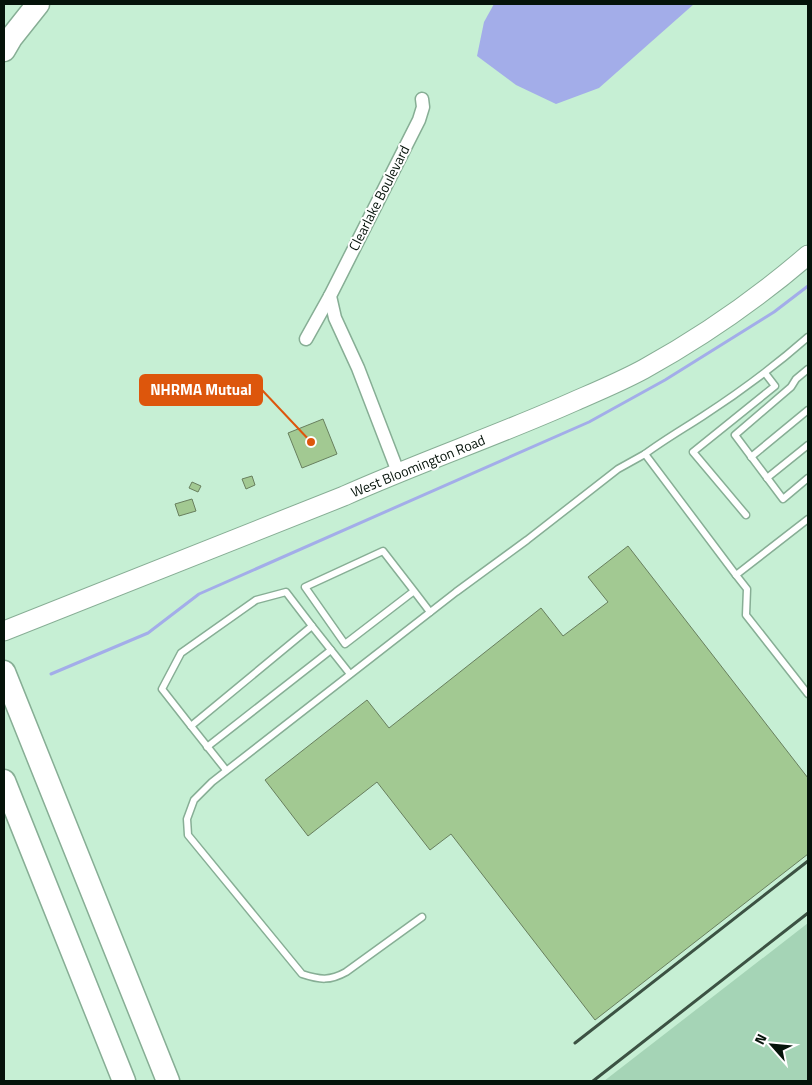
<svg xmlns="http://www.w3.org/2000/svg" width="812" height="1085" font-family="'Titillium Web',sans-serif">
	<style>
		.green { fill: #a5d4b6 }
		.water { fill: #a3ade9 }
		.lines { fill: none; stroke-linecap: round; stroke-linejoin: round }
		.stream { stroke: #a3ade9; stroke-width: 3 }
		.building { fill: #a2c992; stroke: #687f5e }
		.service-casing { stroke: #87ae95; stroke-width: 9 }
		.minor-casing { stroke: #87ae95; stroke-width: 15 }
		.primary-casing { stroke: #87ae95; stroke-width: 21 }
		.motorway-casing { stroke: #87ae95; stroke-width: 25 }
		.service { stroke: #fff; stroke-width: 6 }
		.minor { stroke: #fff; stroke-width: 12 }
		.primary { stroke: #fff; stroke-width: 19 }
		.motorway { stroke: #fff; stroke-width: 22 }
		.rail { stroke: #3c5243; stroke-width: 3 }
		.labels { text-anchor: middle; stroke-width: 4; stroke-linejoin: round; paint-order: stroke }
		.street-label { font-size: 14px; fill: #05130a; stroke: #fff }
		.leader { fill: none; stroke: #dd560c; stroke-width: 2 }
		.callout-dot { fill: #dd560c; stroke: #fff; stroke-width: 2 }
		.callout { fill: #dd560c; stroke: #dd560c; stroke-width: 2 }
		.callout-label { font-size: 15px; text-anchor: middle; font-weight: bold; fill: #fff }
	</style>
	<rect width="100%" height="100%" fill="#c6efd4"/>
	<!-- green -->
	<polygon class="green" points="808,923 808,1081 604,1081"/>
	<!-- water -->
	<polygon class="water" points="494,4 694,4 599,88 556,104 516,85 477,56 484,22"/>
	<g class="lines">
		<!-- stream -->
		<polyline class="stream" points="51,674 148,633 199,594 589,422 665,380 774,312 808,286"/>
	</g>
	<!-- building -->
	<g class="building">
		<polygon points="323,419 337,454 302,468 288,433"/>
		<polygon points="252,476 255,485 246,489 242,479"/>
		<polygon points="192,482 201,486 198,492 189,488"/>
		<polygon points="192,499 196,511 179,516 175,504"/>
		<polygon points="628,546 808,778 808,854 595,1020 451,834 430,850 377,782 308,836 265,780 367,700 389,728 541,608 563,636 608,602 588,577"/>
	</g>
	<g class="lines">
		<defs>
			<g id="service">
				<path d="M 808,337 C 775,366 740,392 703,416 C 683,429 664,440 645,454 L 736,575 L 808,519"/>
				<polyline points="808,369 796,379 791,387 735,435 783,499 808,478"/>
				<polyline points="751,457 808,410"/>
				<polyline points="767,478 808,445"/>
				<polyline points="746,515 693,452 775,386 765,373"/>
				<polyline points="736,575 747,589 746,615 808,694"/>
				<polyline points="414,591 383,551 305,587 345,644 414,591 430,612"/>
				<polyline points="191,726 162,689 181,653 256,600 286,592 312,626"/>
				<polyline points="207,747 331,650"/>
				<polyline points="226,770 191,726 312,626 350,674"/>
				<path d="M 422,917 L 346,972 C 330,981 320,980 302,974 L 188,835 L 187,819 L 194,800 L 212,782 L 456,592 L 527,540 L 618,469 L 645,454"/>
			</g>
			<g id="minor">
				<polyline points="306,339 330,296"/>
				<polyline points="398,472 358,368 335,318 330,296 419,120 423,107 422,99"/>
			</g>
			<path id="primary" d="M 4,631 L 344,496 C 420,462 499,435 575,401 C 598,391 622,381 644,369 C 702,337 758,298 808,255"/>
			<g id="motorway">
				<polyline points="4,50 11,38 38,4"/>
				<polyline points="4,672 168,1081"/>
				<polyline points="4,781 124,1081"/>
			</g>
		</defs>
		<!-- service casing -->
		<use href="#service" class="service-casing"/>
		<!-- minor casing -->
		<use href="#minor" class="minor-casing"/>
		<!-- primary casing -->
		<use href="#primary" class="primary-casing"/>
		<!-- motorway casing -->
		<use href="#motorway" class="motorway-casing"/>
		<!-- service -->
		<use href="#service" class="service"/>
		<!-- minor -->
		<use href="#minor" class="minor"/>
		<!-- primary -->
		<use href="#primary" class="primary"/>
		<!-- motorway -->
		<use href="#motorway" class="motorway"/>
		<!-- rail -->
		<g class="rail">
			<polyline points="575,1043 808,861"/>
			<polyline points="593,1081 808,913"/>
		</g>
	</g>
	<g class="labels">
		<!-- street labels -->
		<g class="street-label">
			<text transform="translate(379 198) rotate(-63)" y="5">Clearlake Boulevard</text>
			<text transform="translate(418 466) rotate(-22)" y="5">West Bloomington Road</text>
		</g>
	</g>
	<!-- callouts -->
	<path class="leader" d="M311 442L262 390"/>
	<circle class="callout-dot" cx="311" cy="442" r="5"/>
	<rect class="callout" x="140" y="375" width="122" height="30" rx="5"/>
	<g class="callout-label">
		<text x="201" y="395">NHRMA Mutual</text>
	</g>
	<!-- border -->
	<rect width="812" height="1085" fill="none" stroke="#05130a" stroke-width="10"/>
	<!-- north arrow -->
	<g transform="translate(772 1045) rotate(297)" stroke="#ffffff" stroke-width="4" paint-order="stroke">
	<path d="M0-4L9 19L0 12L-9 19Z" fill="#05130a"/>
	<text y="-8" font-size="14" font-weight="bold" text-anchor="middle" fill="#05130a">N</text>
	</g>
</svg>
